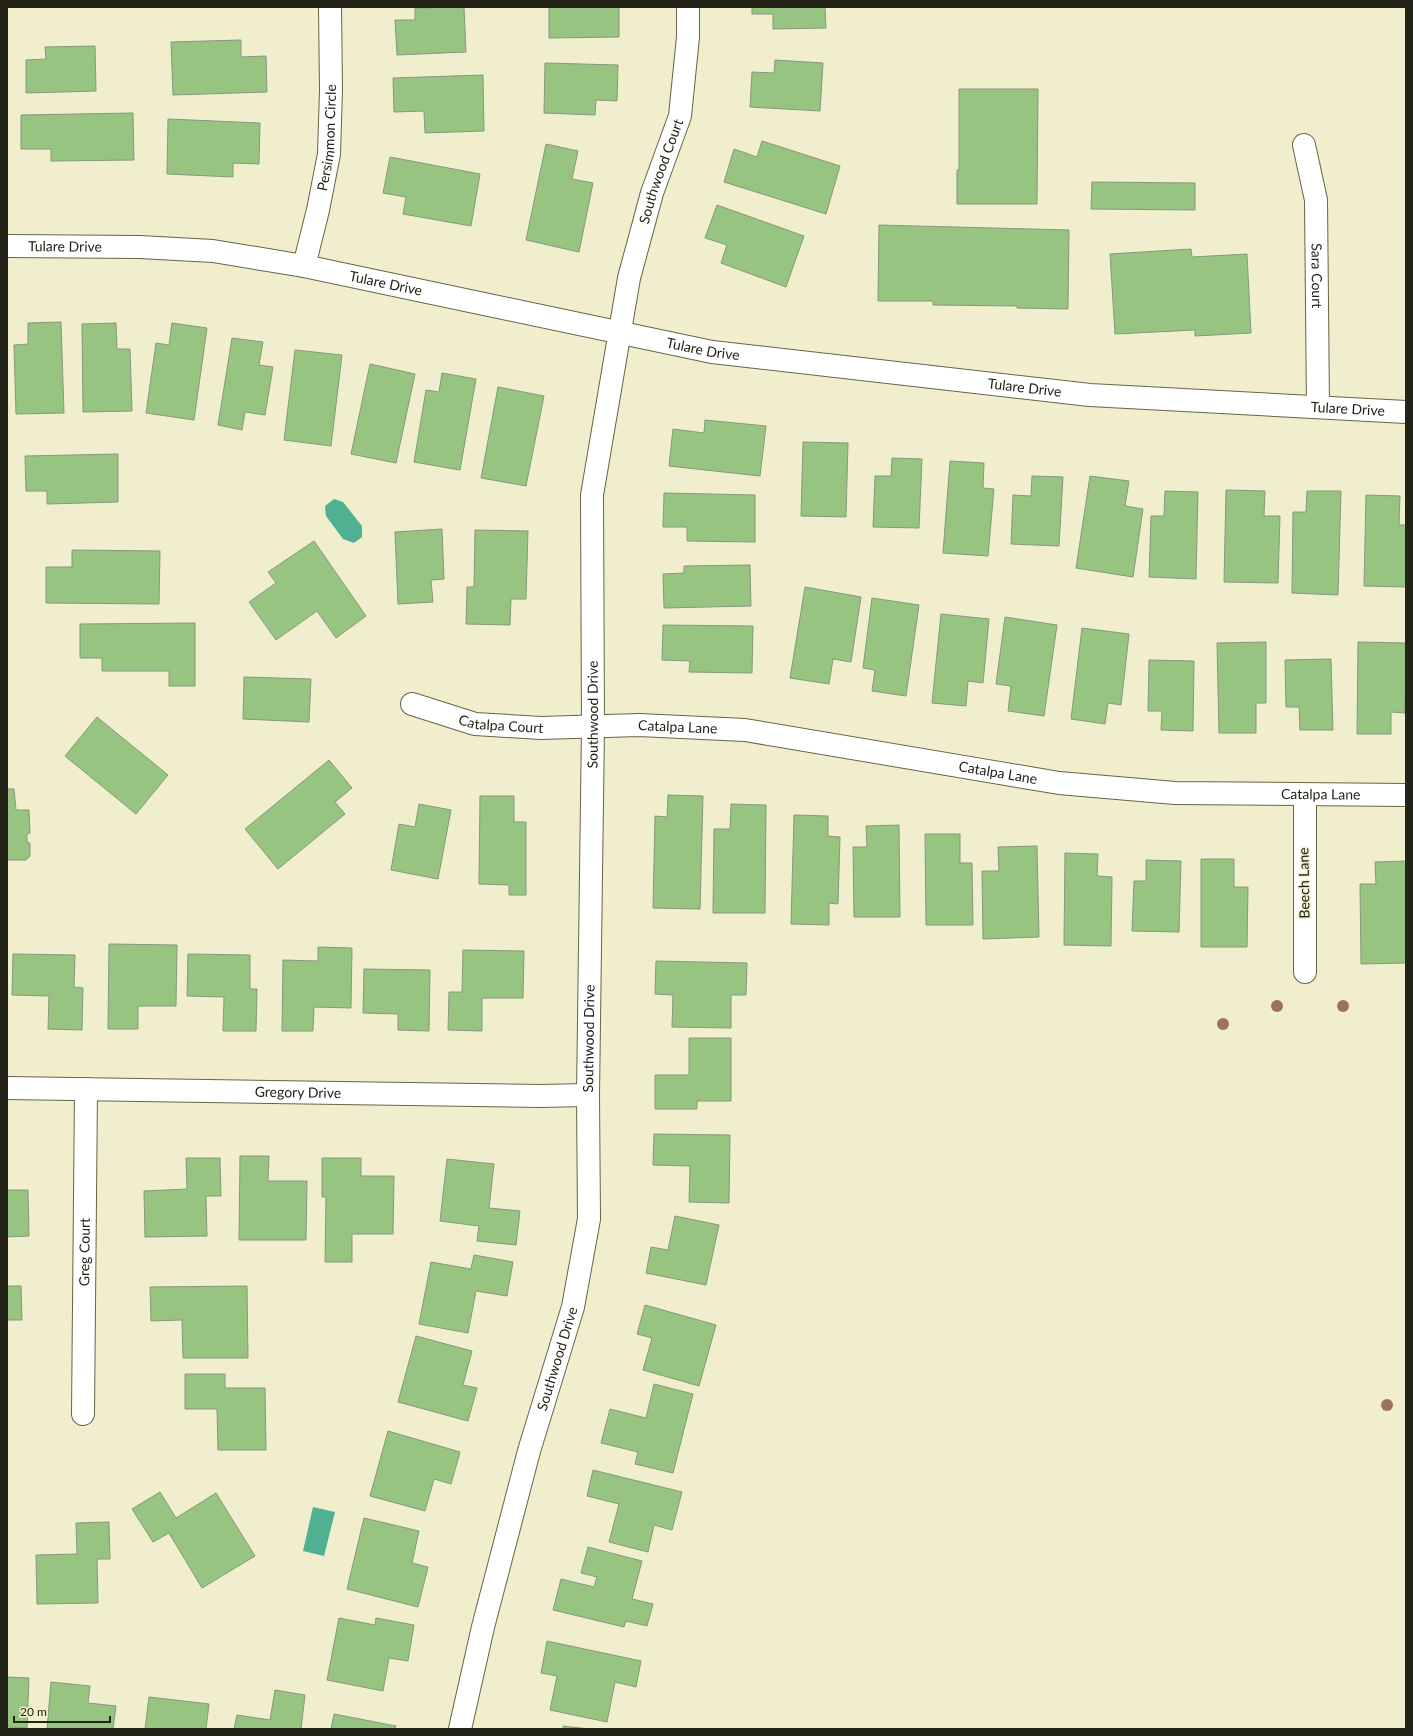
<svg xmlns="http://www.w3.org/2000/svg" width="1413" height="1736" font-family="Lato,sans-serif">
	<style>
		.water { fill: #4fb191 }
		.building { fill: #97c480; stroke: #86987e }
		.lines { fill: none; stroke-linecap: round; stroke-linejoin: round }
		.minor-casing { stroke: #676448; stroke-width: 24 }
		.minor { stroke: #fff; stroke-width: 22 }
		.tree { fill: #9c725d }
		.labels { text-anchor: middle; stroke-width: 3; stroke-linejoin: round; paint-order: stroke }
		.street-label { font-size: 14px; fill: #242317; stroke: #f1eece }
	</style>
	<rect width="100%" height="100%" fill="#f1eece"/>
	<!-- water -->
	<g class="water">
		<polygon points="334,499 343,502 362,526 362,537 354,543 343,539 326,516 325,506"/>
		<polygon points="313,1507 335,1512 324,1556 303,1551"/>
	</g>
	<!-- building -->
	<g class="building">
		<polygon points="464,7 466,52 397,55 395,20 415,20 415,8"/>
		<polygon points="549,7 619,7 619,37 549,38"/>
		<polygon points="752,7 825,7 826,28 773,29 773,14 752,14"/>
		<polygon points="241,40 241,57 266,56 267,92 173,95 171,42"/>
		<polygon points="95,46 96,91 26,93 26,60 46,59 45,47"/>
		<polygon points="775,60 823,63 820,111 750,107 752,72 774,73"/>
		<polygon points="545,63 618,65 617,101 596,100 595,115 544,113"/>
		<polygon points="483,75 484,131 425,133 424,111 394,112 393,78"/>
		<polygon points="959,89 1038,89 1037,204 957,204 957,170 959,170"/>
		<polygon points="133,113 134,160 51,161 51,149 21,149 21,115"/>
		<polygon points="168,119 260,123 259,164 233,163 233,177 167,174"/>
		<polygon points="762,141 840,166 826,214 724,182 734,149 757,157"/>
		<polygon points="546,144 578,151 572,179 593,183 579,252 526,240"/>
		<polygon points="390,157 480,174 471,226 403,214 406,197 383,193"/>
		<polygon points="1092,182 1195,183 1195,210 1091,209"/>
		<polygon points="717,205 804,236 786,287 721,263 727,245 705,238"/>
		<polygon points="879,225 1069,230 1068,309 1017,308 1017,306 933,305 933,301 878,301"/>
		<polygon points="1191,249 1192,257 1247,254 1251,333 1195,336 1195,330 1115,334 1110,254"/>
		<polygon points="61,322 64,413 16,414 14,345 28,344 28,323"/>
		<polygon points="116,323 117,349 130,349 132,411 83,412 82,324"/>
		<polygon points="172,323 207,328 194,420 146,413 156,343 169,345"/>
		<polygon points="232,338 263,342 259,365 273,367 265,415 245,412 242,430 218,425"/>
		<polygon points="295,350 342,355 331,446 284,440"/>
		<polygon points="370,364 415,374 396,463 351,454"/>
		<polygon points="442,373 476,379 460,470 414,462 426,390 439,392"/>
		<polygon points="498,387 544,396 526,486 481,478"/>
		<polygon points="705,420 766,426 760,476 669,466 673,429 704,433"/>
		<polygon points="803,442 848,443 846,517 801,516"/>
		<polygon points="118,454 118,502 47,504 47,491 26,491 25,456"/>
		<polygon points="892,458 922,459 919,528 873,527 875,476 891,476"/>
		<polygon points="950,461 984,463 983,488 994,489 988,556 943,553"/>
		<polygon points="1032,476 1063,477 1059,546 1011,544 1013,495 1031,496"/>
		<polygon points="1090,476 1129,481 1125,506 1143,509 1133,577 1076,568"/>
		<polygon points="1226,490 1265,491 1264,516 1280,516 1278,583 1224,582"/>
		<polygon points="1165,491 1198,492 1196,579 1149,577 1151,516 1164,516"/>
		<polygon points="1307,491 1341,491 1338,595 1292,593 1293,512 1306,512"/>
		<polygon points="664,493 755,495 755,542 687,541 687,527 663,527"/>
		<polygon points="1366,495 1400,496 1399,525 1406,525 1406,587 1364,586"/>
		<polygon points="442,529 444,579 431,580 433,602 398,604 395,532"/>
		<polygon points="475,530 528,531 526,599 511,599 510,625 466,624 467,587 474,587"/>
		<polygon points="314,541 366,616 336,638 317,611 276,640 249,602 276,583 268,572"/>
		<polygon points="72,550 160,551 159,604 46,603 46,567 72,567"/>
		<polygon points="750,565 751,606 664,608 663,574 684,573 684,566"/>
		<polygon points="805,587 861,597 851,662 833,659 829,684 790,678"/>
		<polygon points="872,598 919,605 906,696 872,691 875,670 863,668"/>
		<polygon points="941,614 989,619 983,683 968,681 966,706 932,703"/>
		<polygon points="1005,617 1057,625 1044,716 1008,711 1011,686 996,684"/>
		<polygon points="195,623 195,686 169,686 169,671 102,671 102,658 80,658 80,624"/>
		<polygon points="663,625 753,626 752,673 689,672 690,661 662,660"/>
		<polygon points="1082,628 1129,634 1121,705 1108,703 1105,724 1071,719"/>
		<polygon points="1266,642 1266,703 1256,703 1256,733 1219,733 1217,643"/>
		<polygon points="1358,642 1406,643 1405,713 1391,712 1391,734 1357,734"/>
		<polygon points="1331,659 1333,730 1300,730 1299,707 1286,707 1285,660"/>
		<polygon points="1149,660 1194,661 1193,731 1161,730 1162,711 1148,711"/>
		<polygon points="244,677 311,679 309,722 243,719"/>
		<polygon points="97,717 168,775 136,814 65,756"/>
		<polygon points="329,760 352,788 335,802 345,814 278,869 245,829"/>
		<polygon points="7,789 14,789 16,810 29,810 30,833 27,834 27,842 30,843 30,856 26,860 7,860"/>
		<polygon points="668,795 703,796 700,909 653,908 655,816 667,817"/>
		<polygon points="480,796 514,796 514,822 526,822 526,895 509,895 509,885 479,884"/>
		<polygon points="419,804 451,810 438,879 391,870 399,824 415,827"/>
		<polygon points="731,804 766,805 765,913 713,913 714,829 730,829"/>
		<polygon points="794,815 828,816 828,836 840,837 838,904 829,903 829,925 791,924"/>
		<polygon points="899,825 900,917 854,917 853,847 867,847 866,826"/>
		<polygon points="925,834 960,834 960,863 972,863 973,925 926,925"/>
		<polygon points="1037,846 1039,937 983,939 982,871 999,871 998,847"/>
		<polygon points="1065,853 1098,854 1097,876 1112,877 1111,946 1064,945"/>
		<polygon points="1201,859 1234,859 1234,887 1248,887 1247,947 1201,947"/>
		<polygon points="1146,860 1181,861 1179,932 1132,931 1134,881 1146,881"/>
		<polygon points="1406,861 1406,963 1361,964 1360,884 1376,884 1375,862"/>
		<polygon points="109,944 177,945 176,1006 138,1006 138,1029 108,1029"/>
		<polygon points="318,947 352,948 351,1008 314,1007 313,1031 282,1031 283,960 318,961"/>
		<polygon points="463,950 524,951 523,998 482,998 482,1031 448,1030 449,992 462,992"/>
		<polygon points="13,954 75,955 74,987 83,988 82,1030 48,1029 49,996 12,995"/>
		<polygon points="188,954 250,955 250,989 257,989 256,1031 223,1031 224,997 187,996"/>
		<polygon points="656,961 747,963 746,995 731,995 731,1028 672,1027 673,995 655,994"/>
		<polygon points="364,969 430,970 429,1031 398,1030 398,1014 363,1013"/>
		<polygon points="689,1038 731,1038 731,1101 697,1101 697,1109 655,1109 655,1075 689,1075"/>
		<polygon points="654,1134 730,1135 729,1203 689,1202 690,1166 653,1165"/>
		<polygon points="240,1156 269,1156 268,1181 307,1181 306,1240 239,1240"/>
		<polygon points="186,1158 220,1158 221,1196 206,1196 207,1236 145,1237 144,1191 187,1189"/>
		<polygon points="322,1158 361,1158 361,1176 394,1176 393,1234 352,1234 352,1262 325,1262 326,1197 322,1197"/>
		<polygon points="447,1159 494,1164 489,1208 520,1211 516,1245 477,1241 479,1226 440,1221"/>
		<polygon points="7,1190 28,1190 29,1236 7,1237"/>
		<polygon points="675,1216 719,1225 706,1285 646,1273 651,1247 668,1250"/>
		<polygon points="474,1255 513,1262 507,1296 476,1291 468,1333 419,1324 431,1262 471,1269"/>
		<polygon points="7,1286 21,1286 22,1320 7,1320"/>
		<polygon points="247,1286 248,1358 183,1358 182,1320 151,1321 150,1287"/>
		<polygon points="645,1305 716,1325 699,1386 643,1370 652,1338 637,1334"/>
		<polygon points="416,1336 472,1351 463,1385 477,1388 468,1421 398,1402"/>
		<polygon points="185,1374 225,1374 225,1388 265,1388 266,1450 218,1450 217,1409 185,1409"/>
		<polygon points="654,1384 693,1394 673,1473 635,1464 638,1452 601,1443 610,1409 646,1418"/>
		<polygon points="388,1431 460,1452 451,1484 434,1479 425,1511 370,1496"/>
		<polygon points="593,1470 682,1492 672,1530 654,1525 648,1552 609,1542 619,1504 587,1496"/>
		<polygon points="160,1492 176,1518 216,1493 255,1556 202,1588 169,1533 153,1542 132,1509"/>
		<polygon points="364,1518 419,1531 412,1563 428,1567 418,1607 347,1589"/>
		<polygon points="109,1522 110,1559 97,1559 98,1603 37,1604 36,1555 77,1554 76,1523"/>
		<polygon points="588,1547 642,1561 632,1599 653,1604 647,1626 626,1621 624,1627 553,1610 561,1579 594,1587 597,1577 581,1573"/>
		<polygon points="339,1618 375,1625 376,1618 414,1625 408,1661 389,1658 383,1691 327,1680"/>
		<polygon points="547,1641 641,1661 636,1687 615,1682 607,1722 550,1710 557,1676 541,1673"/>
		<polygon points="7,1677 29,1678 27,1728 7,1727"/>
		<polygon points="51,1682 90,1686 88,1703 116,1706 113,1729 47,1729"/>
		<polygon points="275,1690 305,1695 301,1729 234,1729 237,1715 270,1720"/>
		<polygon points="149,1697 209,1704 206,1729 145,1729"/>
		<polygon points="334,1714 396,1726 395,1729 331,1729"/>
		<polygon points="563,1726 589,1729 563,1729"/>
	</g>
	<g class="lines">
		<defs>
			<g id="minor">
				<path id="s1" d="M 1304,145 L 1316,200 L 1318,407"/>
				<path id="s2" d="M 7,246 L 140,247 L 213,251 L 304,266 L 712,352 L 1090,395 L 1406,412"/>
				<path id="s3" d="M 304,266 L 318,210 L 329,154 L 331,90 L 330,7"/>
				<path id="s4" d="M 412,704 L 475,724 L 541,728 L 639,725 L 745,730 L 1059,783 L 1175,793 L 1406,795"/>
				<polyline points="1305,795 1305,972"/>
				<path id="s5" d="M 7,1088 L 539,1096 L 588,1095"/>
				<path id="s6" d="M 83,1414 L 86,1089"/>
				<path id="s7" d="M 460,1729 L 483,1627 L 529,1451 L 573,1307 L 589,1219 L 588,1095 L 593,727 L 592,495 L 629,278 L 652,193 L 680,116 L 688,37 L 688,7"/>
			</g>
		</defs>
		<!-- minor casing -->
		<use href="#minor" class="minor-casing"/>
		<!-- minor -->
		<use href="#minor" class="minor"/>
	</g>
	<!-- trees -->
	<g class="tree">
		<circle cx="1277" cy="1006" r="6"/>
		<circle cx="1343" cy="1006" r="6"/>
		<circle cx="1223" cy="1024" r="6"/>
		<circle cx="1387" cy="1405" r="6"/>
	</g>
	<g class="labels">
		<!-- street labels -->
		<g class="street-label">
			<text dy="5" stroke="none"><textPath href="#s3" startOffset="131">Persimmon Circle</textPath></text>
			<text dy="5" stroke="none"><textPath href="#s7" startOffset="1582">Southwood Court</textPath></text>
			<text dy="5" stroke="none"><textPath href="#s2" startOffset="58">Tulare Drive</textPath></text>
			<text dy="5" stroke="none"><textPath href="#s1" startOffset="132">Sara Court</textPath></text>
			<text dy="5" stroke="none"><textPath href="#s2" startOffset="382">Tulare Drive</textPath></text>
			<text dy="5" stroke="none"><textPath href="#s2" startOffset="706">Tulare Drive</textPath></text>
			<text dy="5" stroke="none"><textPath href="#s2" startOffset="1030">Tulare Drive</textPath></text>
			<text dy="5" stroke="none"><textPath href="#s2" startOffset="1354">Tulare Drive</textPath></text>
			<text dy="5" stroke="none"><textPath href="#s7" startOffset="1031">Southwood Drive</textPath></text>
			<text dy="5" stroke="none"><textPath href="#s4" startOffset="92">Catalpa Court</textPath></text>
			<text dy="5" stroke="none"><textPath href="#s4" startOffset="269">Catalpa Lane</textPath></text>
			<text dy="5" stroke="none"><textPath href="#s4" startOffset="593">Catalpa Lane</textPath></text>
			<text dy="5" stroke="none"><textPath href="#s4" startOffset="917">Catalpa Lane</textPath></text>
			<text transform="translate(1304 883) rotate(-91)" y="5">Beech Lane</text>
			<text dy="5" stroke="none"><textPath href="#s7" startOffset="707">Southwood Drive</textPath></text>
			<text dy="5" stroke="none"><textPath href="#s5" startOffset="291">Gregory Drive</textPath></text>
			<text dy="5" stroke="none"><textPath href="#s6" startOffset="162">Greg Court</textPath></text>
			<text dy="5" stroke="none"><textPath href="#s7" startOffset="383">Southwood Drive</textPath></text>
		</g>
	</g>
	<!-- border -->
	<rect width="1413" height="1736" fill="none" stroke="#242317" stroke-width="16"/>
	<!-- scale -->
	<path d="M14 1716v6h96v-6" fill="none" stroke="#242317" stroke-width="2"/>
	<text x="20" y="1716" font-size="12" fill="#242317" stroke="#f1eece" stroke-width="3" paint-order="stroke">20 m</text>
</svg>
